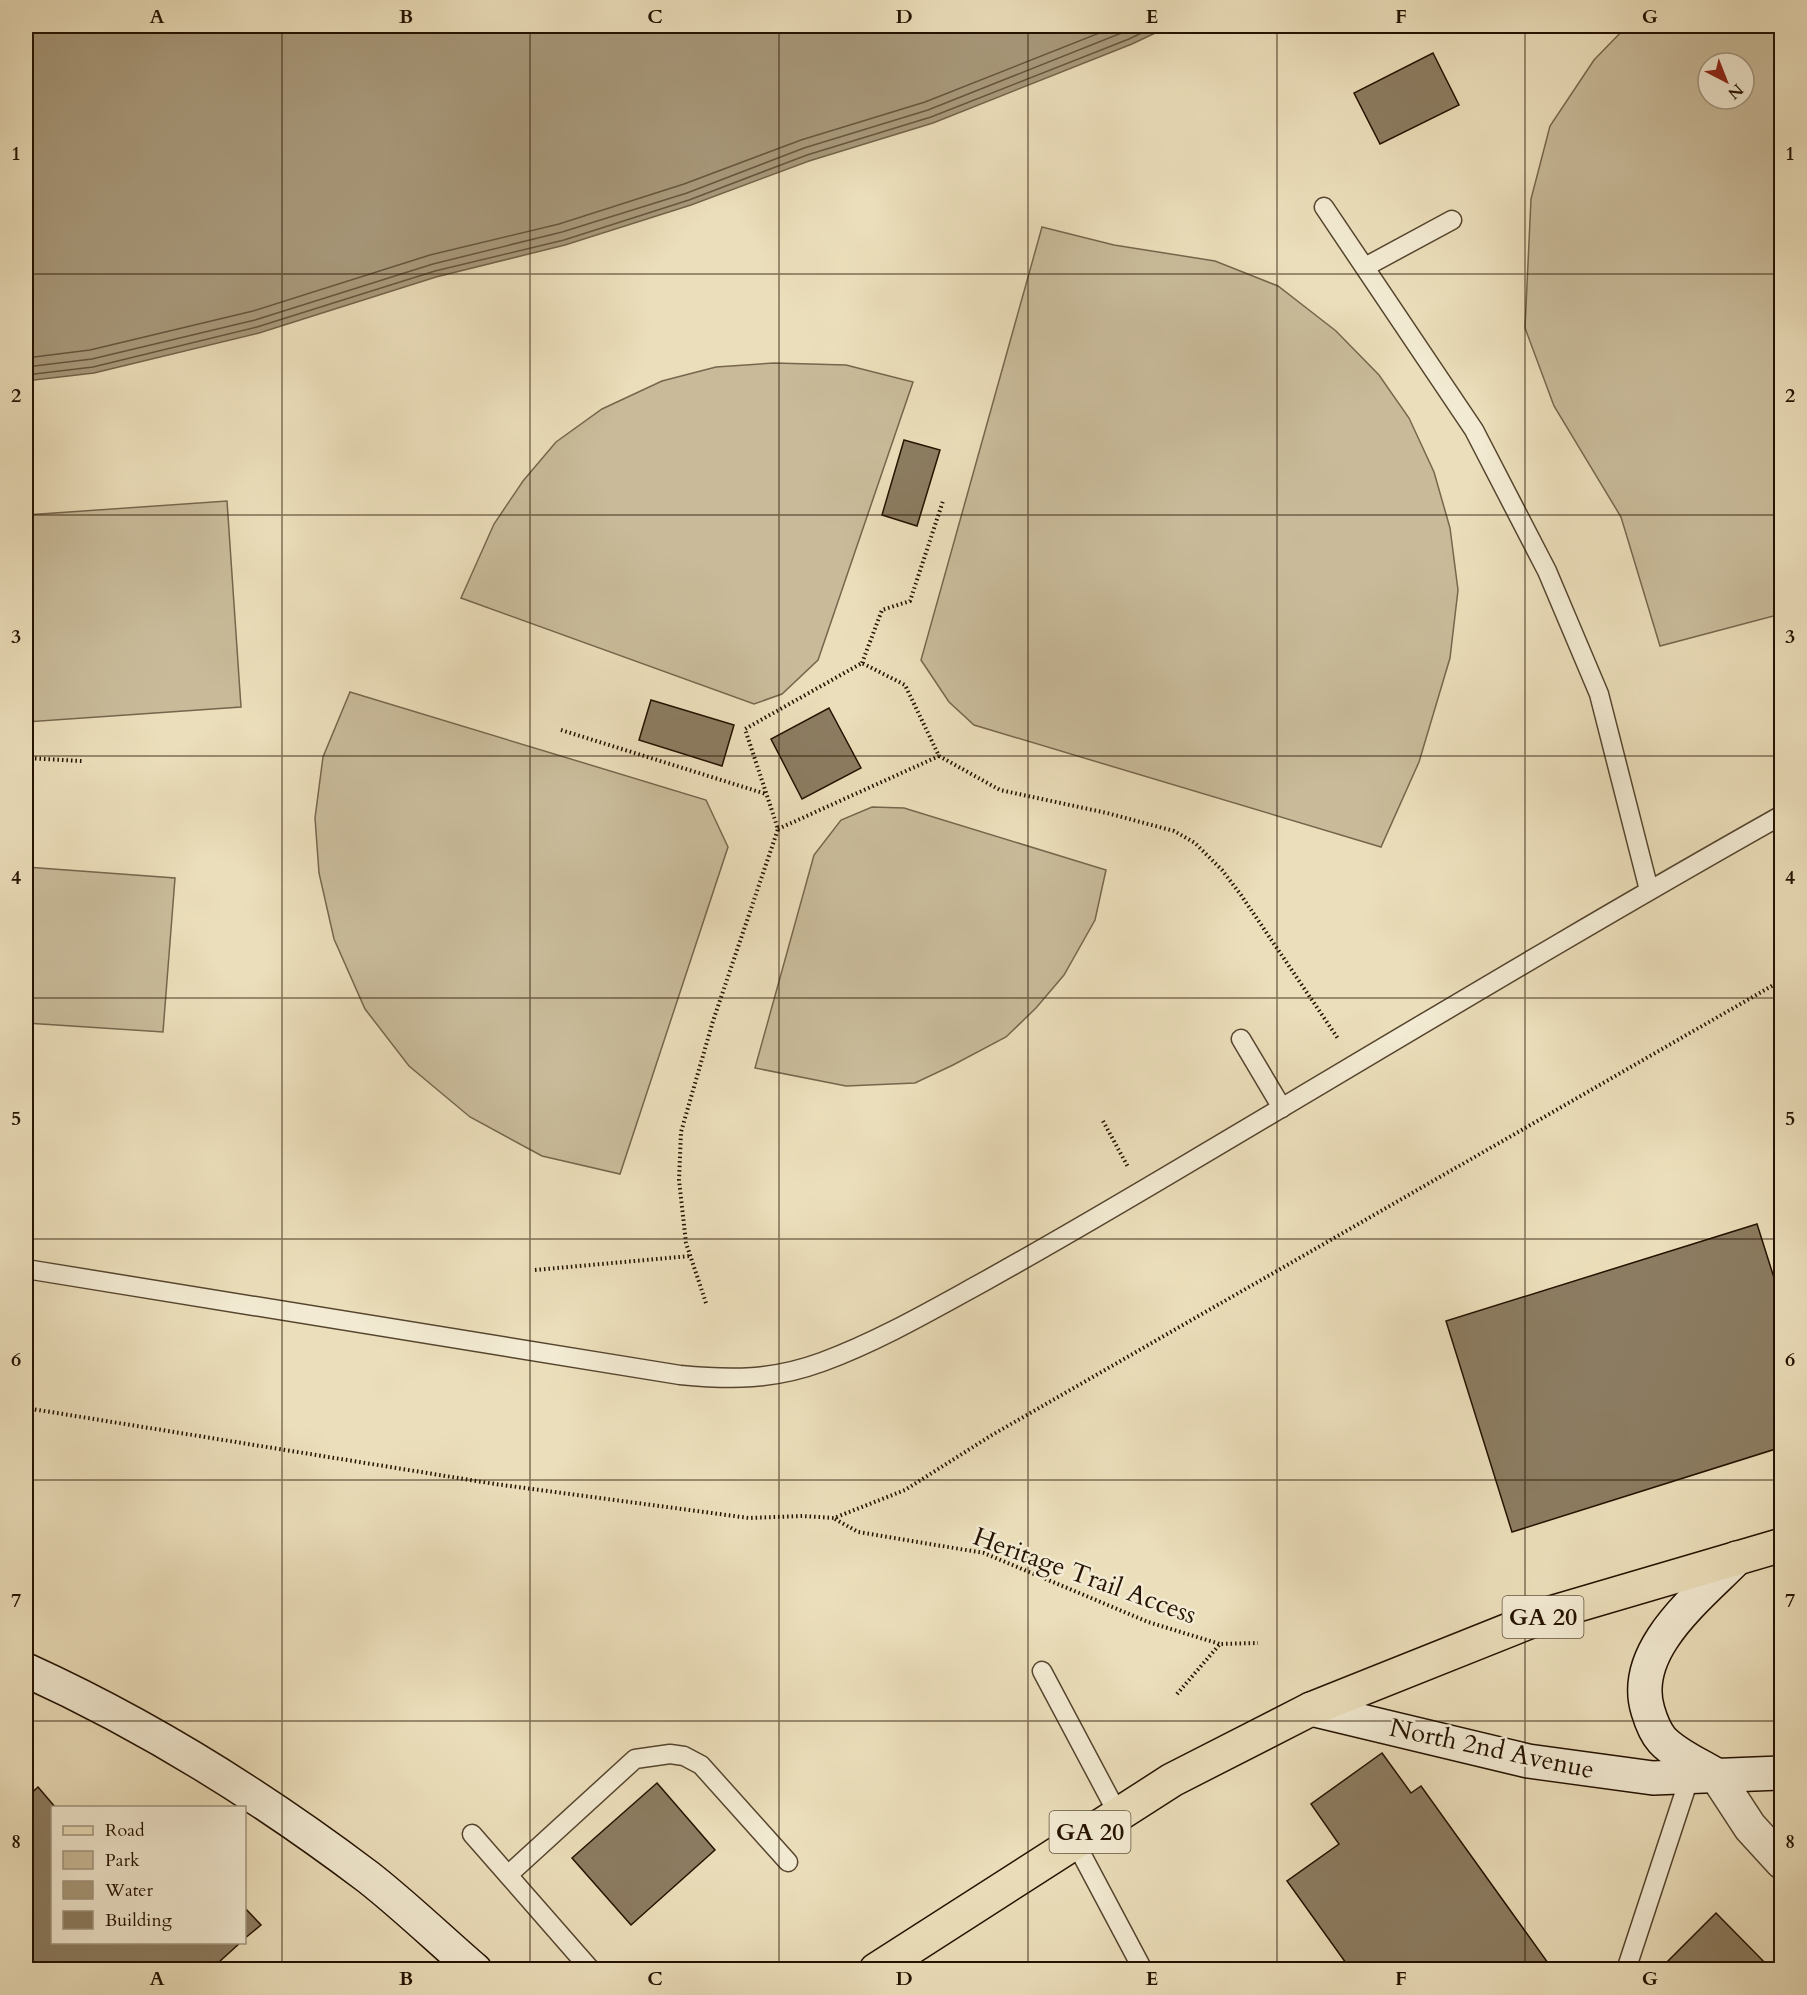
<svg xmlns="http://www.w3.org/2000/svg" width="1807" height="1995" font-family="Cardo,serif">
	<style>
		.green { fill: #c9bb9a; stroke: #77664d; stroke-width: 1.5; fill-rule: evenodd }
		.water { fill: #a8997b; stroke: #74634a; stroke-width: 1.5 }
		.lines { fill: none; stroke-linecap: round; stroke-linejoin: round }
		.shore { stroke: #66563e; stroke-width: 1.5 }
		.building { fill: #8c7c61; stroke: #251200; stroke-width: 1.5 }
		.lane-casing { stroke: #56452e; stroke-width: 21 }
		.street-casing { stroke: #56452e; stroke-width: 36 }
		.secondary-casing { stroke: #251200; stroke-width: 36 }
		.primary-casing { stroke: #251200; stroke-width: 36 }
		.path { stroke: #251200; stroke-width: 4; stroke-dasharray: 1.5 3; stroke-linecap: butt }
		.lane { stroke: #f2ead2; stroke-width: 18 }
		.street { stroke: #f2ead2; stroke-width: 33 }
		.secondary { stroke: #f2ead2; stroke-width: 33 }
		.primary { stroke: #ebdeba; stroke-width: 33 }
		.grid { fill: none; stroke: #251200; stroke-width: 1.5; stroke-opacity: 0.55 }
		.labels { text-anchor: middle; stroke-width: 5; stroke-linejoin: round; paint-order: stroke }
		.shield { fill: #f2ead2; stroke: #62533f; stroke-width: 1.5 }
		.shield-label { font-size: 24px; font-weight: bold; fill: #251200 }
		.street-label { font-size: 26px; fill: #251200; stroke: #f2ead2 }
		.neatline { fill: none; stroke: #251200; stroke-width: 2 }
		.grid-label { font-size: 20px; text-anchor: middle; font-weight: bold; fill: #251200 }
	</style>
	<rect width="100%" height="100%" fill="#ebdeba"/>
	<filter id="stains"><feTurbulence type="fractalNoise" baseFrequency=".00333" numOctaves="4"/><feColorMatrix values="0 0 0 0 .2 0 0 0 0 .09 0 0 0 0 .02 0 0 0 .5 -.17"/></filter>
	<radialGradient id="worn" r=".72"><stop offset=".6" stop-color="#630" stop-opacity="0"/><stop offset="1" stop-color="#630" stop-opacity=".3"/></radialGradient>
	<!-- green -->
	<g class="green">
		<path d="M 1627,26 L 1781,26 L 1781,614 L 1660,646 L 1621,517 L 1554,406 L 1525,328 L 1531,199 L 1550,126 L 1594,60 ZM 1708,63 L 1744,63 L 1744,99 L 1708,99 Z"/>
		<polygon points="1042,227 1114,245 1215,261 1278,286 1336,331 1379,375 1409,418 1434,472 1450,528 1458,590 1450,658 1419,762 1381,847 974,725 949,702 921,660"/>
		<polygon points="774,363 846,365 913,382 818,660 782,694 754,704 461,598 494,524 523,481 556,442 602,409 662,381 716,367"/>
		<polygon points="227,501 241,707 26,722 26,515"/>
		<polygon points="350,692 706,800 728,847 620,1174 542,1156 470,1117 409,1066 365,1009 334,939 319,873 315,818 323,757"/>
		<polygon points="872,807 904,808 1106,870 1095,920 1064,975 1036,1008 1006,1037 953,1065 915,1083 846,1086 755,1068 814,855 841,820"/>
		<polygon points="26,867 175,878 163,1032 26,1023"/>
	</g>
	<!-- water -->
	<polygon class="water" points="26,26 1170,26 1132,44 933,123 809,161 691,205 565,245 436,277 259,333 94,373 26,381"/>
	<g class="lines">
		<!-- shore -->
		<g class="shore">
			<polyline points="26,358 90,350 253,311 430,255 559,224 684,184 801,140 925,102 1117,26"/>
			<polyline points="26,367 92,359 255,320 433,264 562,232 687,193 804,148 928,110 1139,26"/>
			<polyline points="26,375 93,367 257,327 435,271 564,240 689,200 807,155 931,117 1129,39 1156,26"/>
		</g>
	</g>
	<!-- building -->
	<g class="building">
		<polygon points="1433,53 1459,105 1380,144 1354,93"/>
		<polygon points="904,440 940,450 917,526 882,515"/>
		<polygon points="651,700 734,725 722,766 639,740"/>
		<polygon points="829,708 861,768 802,799 771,739"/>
		<polygon points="1757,1224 1782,1303 1782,1447 1512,1532 1446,1321"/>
		<polygon points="1382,1753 1411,1793 1421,1786 1553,1970 1351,1970 1287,1881 1339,1844 1311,1804"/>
		<polygon points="657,1783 715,1850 631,1925 572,1858"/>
		<polygon points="38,1787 56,1808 52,1808 52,1942 241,1942 219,1962 225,1970 26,1970 26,1798"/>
		<polygon points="244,1907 261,1925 244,1939"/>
		<polygon points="1716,1913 1772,1970 1659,1970"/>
	</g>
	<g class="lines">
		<defs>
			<g id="lane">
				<polyline points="1324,207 1474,430 1547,571 1599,694 1649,890"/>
				<polyline points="1365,267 1452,220"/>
				<polyline points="1241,1039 1282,1108"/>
				<path d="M 26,1269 L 680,1375 C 732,1380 773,1380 822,1362 C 879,1341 932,1310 985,1281 C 1055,1242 1123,1202 1192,1161 C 1388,1045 1583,927 1782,815"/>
				<polyline points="1042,1671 1118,1814"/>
				<polyline points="472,1834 591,1970"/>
				<polyline points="1075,1842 1143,1970"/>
				<polyline points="508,1875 635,1759 670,1754 684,1756 701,1765 788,1862"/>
				<polyline points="1626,1970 1690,1776"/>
			</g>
			<polyline id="street" points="1716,1775 1750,1827 1782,1862"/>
			<g id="secondary">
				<path d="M 26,1670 C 147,1725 262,1797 368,1877 C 405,1906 439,1939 475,1970"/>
				<polyline points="1311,1709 1528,1761 1653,1778 1782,1773"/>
				<path d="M 1716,1775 C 1698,1764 1676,1755 1662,1740 C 1655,1732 1651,1721 1648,1711 C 1629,1650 1699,1597 1737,1558"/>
			</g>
			<polyline id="primary" points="876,1970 1172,1780 1311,1709 1554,1612 1782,1545"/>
		</defs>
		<!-- lane casing -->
		<use href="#lane" class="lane-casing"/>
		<!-- street casing -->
		<use href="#street" class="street-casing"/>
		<!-- secondary casing -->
		<use href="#secondary" class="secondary-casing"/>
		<!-- primary casing -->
		<use href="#primary" class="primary-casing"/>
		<!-- path -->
		<g class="path">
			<polyline points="862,663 882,610 910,601 943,501"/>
			<polyline points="561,730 766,794"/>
			<polyline points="26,758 82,761"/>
			<polyline points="778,829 939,756"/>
			<polyline points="1103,1121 1128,1167"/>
			<polyline points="535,1270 690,1256"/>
			<polyline points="706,1303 686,1243 679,1180 681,1132 713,1021 778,829 745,729 862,663 905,685 939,756 1000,790 1107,813 1174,831 1195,843 1222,870 1241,895 1339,1040"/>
			<polyline points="26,1408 495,1484 749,1518 803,1516 834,1518 905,1490 992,1435 1782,980"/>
			<polyline points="835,1519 858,1532 984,1553 1148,1622 1220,1644"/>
			<polyline points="1177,1694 1220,1644 1258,1643"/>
		</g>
		<!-- lane -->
		<use href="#lane" class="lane"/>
		<!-- street -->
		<use href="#street" class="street"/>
		<!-- secondary -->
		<use href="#secondary" class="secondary"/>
		<!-- primary -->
		<use href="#primary" class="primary"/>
	</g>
	<!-- grid -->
	<path class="grid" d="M 282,26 L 282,1970M 530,26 L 530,1970M 779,26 L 779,1970M 1028,26 L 1028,1970M 1277,26 L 1277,1970M 1525,26 L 1525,1970M 26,274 L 1782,274M 26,515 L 1782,515M 26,756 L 1782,756M 26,998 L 1782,998M 26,1239 L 1782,1239M 26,1480 L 1782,1480M 26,1721 L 1782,1721"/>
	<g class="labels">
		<!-- shield labels -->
		<g class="shield">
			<rect x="1502.5" y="1596" width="81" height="42" rx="4.5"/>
			<rect x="1049.5" y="1811" width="81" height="42" rx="4.5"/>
		</g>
		<g class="shield-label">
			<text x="1543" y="1625">GA 20</text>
			<text x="1090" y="1840">GA 20</text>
		</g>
		<!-- street labels -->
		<g class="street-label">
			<text transform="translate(1085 1575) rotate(20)" y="9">Heritage Trail Access</text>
			<text transform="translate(1492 1748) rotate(12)" y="9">North 2nd Avenue</text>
		</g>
	</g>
	<!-- margin -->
	<rect width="1807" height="1995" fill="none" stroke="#ebdeba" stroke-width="66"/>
	<!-- legend -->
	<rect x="51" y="1806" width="195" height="138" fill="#f2ead2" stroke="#a0947e" stroke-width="1.5"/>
	<rect x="63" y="1826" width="30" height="9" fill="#ebdeba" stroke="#a0947e" stroke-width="1.5"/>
	<text x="105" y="1836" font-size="18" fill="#251200">Road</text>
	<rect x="63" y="1851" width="30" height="18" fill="#c9bb9a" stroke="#a0947e" stroke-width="1.5"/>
	<text x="105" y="1866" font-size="18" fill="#251200">Park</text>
	<rect x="63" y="1881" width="30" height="18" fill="#a8997b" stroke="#a0947e" stroke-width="1.5"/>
	<text x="105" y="1896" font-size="18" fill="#251200">Water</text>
	<rect x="63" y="1911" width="30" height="18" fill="#8c7c61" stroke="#a0947e" stroke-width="1.5"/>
	<text x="105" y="1926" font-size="18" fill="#251200">Building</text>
	<!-- north arrow -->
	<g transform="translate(1726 81) rotate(138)"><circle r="28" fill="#f2ead2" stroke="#a0947e" stroke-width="1.5"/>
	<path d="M0-4.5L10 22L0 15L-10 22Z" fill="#8f2418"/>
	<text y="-9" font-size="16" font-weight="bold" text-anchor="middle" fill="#251200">N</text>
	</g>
	<rect x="33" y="33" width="1741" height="1929" class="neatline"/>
	<g class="grid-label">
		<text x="157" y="23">A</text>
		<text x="406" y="23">B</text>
		<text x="655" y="23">C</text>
		<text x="904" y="23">D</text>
		<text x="1152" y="23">E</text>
		<text x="1401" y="23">F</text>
		<text x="1650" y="23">G</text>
		<text x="16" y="160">1</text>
		<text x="1790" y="160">1</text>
		<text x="16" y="402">2</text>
		<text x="1790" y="402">2</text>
		<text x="16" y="643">3</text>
		<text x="1790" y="643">3</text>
		<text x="16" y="884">4</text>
		<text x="1790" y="884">4</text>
		<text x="16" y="1125">5</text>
		<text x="1790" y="1125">5</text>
		<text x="16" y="1366">6</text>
		<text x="1790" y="1366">6</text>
		<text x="16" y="1607">7</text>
		<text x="1790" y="1607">7</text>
		<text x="16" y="1848">8</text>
		<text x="1790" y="1848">8</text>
		<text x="157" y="1985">A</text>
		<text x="406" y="1985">B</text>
		<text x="655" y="1985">C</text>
		<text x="904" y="1985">D</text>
		<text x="1152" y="1985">E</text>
		<text x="1401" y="1985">F</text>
		<text x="1650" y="1985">G</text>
	</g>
	<rect width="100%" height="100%" filter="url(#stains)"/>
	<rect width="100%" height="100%" fill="url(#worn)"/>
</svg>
